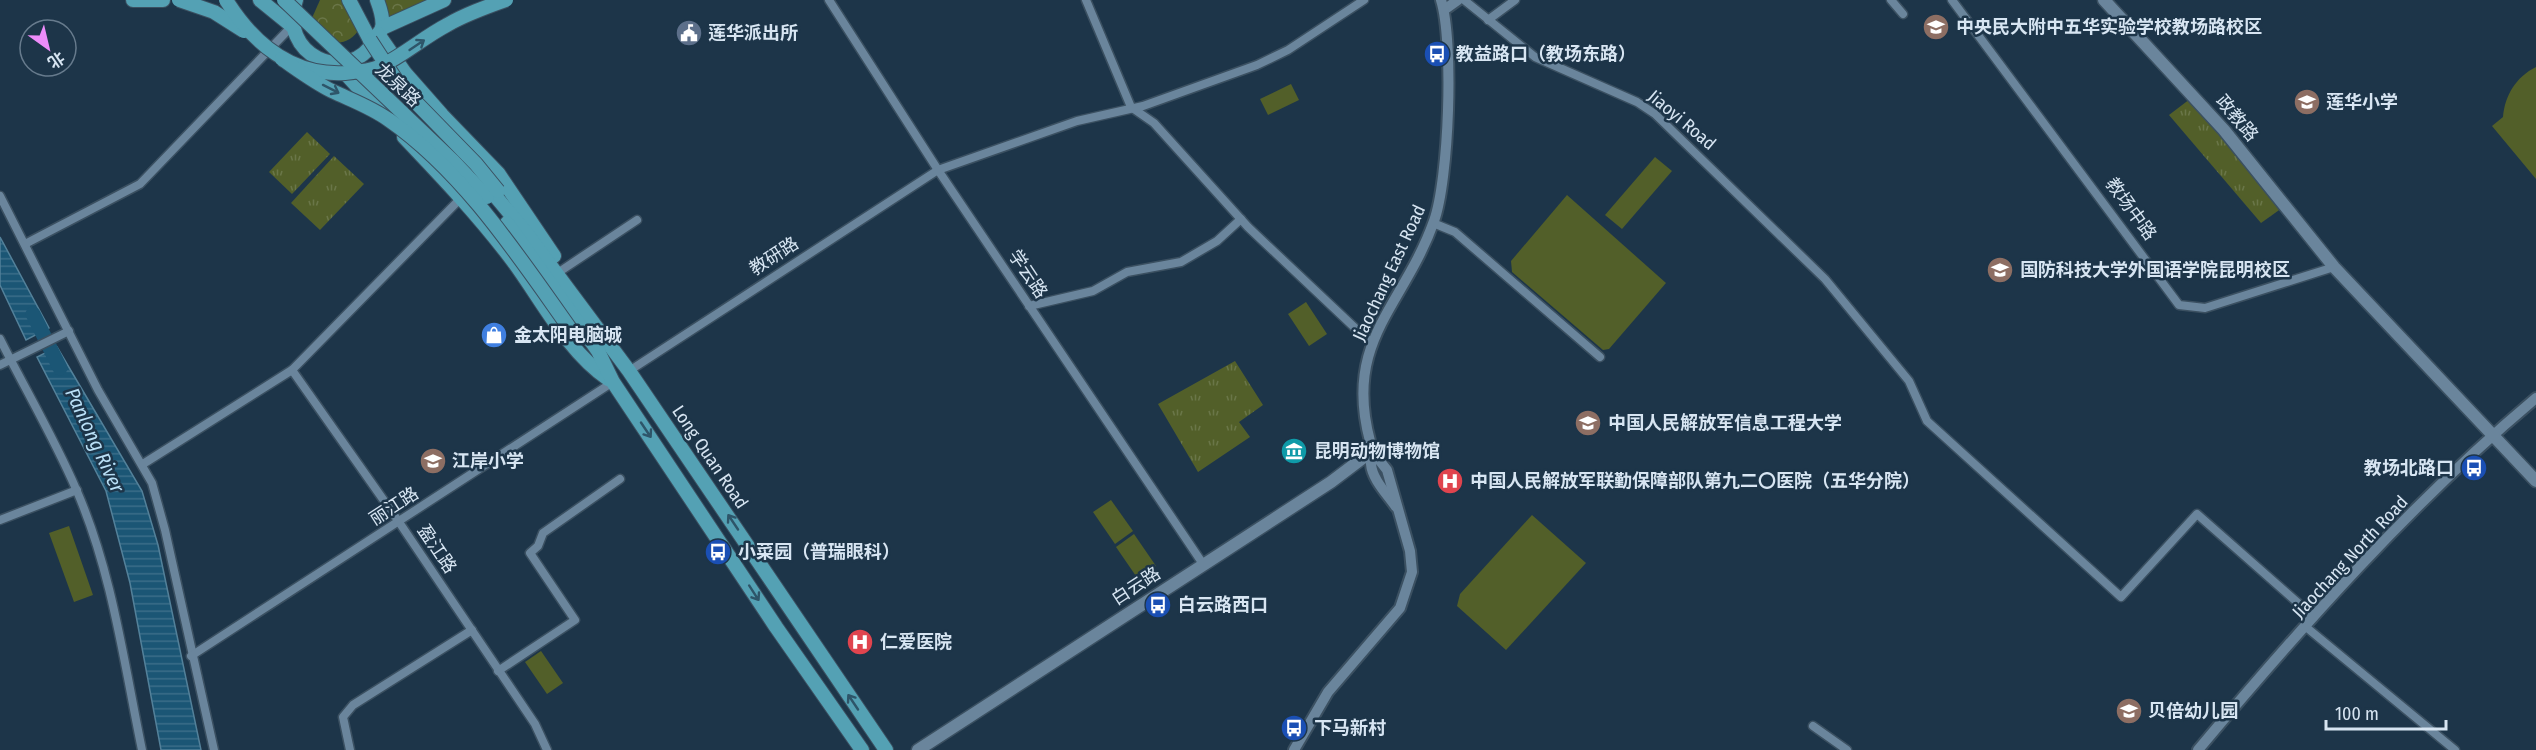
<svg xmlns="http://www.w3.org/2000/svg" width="2536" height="750" font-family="'Fira Sans Condensed','Noto Sans SC',sans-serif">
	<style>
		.grass { fill: #525f29 }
		.forest { fill: url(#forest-crowns) }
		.park { fill: url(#park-tufts) }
		.water { fill: url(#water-rules); stroke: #53819a; stroke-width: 1.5 }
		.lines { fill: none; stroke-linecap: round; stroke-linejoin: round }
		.river { stroke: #1b5675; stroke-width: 15 }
		.minor-casing { stroke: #3b5061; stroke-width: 11 }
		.tertiary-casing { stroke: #3b5061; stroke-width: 14 }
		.secondary-casing { stroke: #3b5061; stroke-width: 15 }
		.primary-casing { stroke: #3b5061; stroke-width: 16 }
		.minor { stroke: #6a859c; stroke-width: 8 }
		.tertiary { stroke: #6a859c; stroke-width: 10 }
		.secondary { stroke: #6a859c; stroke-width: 12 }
		.primary { stroke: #54a1b4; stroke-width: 14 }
		.primary-bridge-casing { stroke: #3b5061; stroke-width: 16; stroke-linecap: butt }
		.primary-bridge { stroke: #54a1b4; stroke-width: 14 }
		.oneway { stroke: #2e5569 }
		.labels { text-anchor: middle; stroke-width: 5; stroke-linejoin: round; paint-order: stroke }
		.poi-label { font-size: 18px; font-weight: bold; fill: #d7e5f2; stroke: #1d3549; text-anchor: start }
		.street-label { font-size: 18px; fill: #d7e5f2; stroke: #1d3549 }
		.water-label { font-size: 20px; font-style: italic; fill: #b9dff6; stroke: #1d3549 }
	</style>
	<defs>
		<pattern id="forest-crowns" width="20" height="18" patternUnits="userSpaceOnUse" patternTransform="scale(1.5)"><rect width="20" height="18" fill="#525f29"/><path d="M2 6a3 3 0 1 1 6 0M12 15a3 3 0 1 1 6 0" fill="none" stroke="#6a7648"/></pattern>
		<pattern id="park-tufts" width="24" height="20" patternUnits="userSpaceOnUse" patternTransform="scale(1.5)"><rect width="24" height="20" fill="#525f29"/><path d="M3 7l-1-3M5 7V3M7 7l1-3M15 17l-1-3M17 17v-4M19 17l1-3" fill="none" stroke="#6a7648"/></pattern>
		<pattern id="water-rules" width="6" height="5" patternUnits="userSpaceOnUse" patternTransform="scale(1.5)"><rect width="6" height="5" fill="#1b5675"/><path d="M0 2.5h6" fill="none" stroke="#3b6e89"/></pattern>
	</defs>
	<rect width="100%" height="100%" fill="#1d3549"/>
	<!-- grass -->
	<g class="grass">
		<path d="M 2536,67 L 2536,179 L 2492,126 L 2503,117 C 2505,95 2516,77 2536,67 Z"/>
		<polygon points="1291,84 1299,100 1268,115 1260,99"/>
		<polygon points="1655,157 1672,171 1622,229 1605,215"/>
		<polygon points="1567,195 1666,283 1609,349 1603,350 1512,272 1511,261"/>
		<polygon points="1306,302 1327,334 1309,346 1288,314"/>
		<polygon points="1111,500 1133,531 1115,544 1093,512"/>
		<polygon points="1532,515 1586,563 1506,650 1457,606 1460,594"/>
		<polygon points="69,526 93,595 74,602 49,533"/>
		<polygon points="1134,534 1156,566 1138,579 1116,547"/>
		<polygon points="541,651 563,683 547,694 525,662"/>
	</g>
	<!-- forest -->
	<g class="forest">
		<path d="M 320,0 L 354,0 L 359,29 C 354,38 347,42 336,43 L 312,18 Z"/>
		<polygon points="385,0 435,0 389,17"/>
	</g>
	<!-- park -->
	<g class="park">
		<polygon points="2190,99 2212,120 2282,208 2261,223 2169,115"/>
		<polygon points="307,132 330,154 292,194 269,172"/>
		<polygon points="334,156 364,184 320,230 291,203"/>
		<polygon points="1235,361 1263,405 1239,422 1250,437 1198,472 1158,404"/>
	</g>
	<!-- water -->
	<g class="water">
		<polygon points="0,237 49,328 26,340 0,285"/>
		<polygon points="57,347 142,491 158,545 201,750 161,750 130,583 106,491 37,357"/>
	</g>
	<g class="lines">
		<!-- river -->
		<polyline class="river" points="33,314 60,368"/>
		<defs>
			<g id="minor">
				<polyline points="829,0 938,170 1203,564"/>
				<polyline points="1086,0 1131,107 1154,123 1248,227 1372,344"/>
				<polyline points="1464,0 1535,57 1637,102 1655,114 1825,279 1909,381 1927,421 2121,597 2197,514 2314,617"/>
				<polyline points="1891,0 1903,14"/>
				<polyline points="1952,0 2179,305 2205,308 2334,267"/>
				<polyline points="1488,20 1515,0"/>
				<polyline points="0,196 98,390 152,483 165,530 214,750"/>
				<polyline points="1433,223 1455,232 1600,357"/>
				<polyline points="25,244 140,184 292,26"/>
				<polyline points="562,270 637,220"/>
				<polyline points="1029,306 1093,291 1127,272 1181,262 1217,241 1241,219"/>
				<path d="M 0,339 C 25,389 54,438 76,489 C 112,571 124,663 142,750"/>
				<polyline points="0,365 69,331"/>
				<polyline points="292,370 399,522 535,724 547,750"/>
				<polyline points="629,371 938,170 1077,121 1143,106 1257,65 1288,50 1364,0"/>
				<polyline points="143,464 292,370 461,198"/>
				<polyline points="0,520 77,490"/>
				<polyline points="2306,627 2455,750"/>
				<polyline points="191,656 613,382"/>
				<polyline points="498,671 575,620 530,553 538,546 543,533 620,479"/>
				<polyline points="1813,726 1847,750"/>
				<polyline points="350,750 343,717 353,705 472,630"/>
			</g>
			<g id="tertiary">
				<polyline points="1444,10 1458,0"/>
				<path d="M 1396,507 C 1387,494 1372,479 1371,464 C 1371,455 1372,449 1370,441 C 1343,340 1404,306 1434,221 C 1449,179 1454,42 1441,0"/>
				<polyline points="1294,750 1328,692 1400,608 1412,572 1410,551 1387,470 1372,451"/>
				<path d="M 2198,750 C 2302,626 2412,502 2536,398"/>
			</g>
			<g id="secondary">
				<polyline points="2104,0 2224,130 2334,267 2536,481"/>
				<polyline points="918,750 1331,482 1372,451"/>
			</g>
			<g id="primary">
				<polyline points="133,0 163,0"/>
				<polyline points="260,0 292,26"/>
				<path d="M 296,0 C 277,54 347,88 375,40 C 377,36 381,31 382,28 C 384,19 380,8 377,0"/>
				<polyline points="349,0 370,40"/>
				<polyline points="382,28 444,0"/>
				<polyline points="378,34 405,73 442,115 498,173 554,256"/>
				<polyline points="336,63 383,115"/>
				<path d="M 404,137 C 442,177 480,217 513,261 C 542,300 567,351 608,379"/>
				<polyline points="492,192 527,234 629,371 886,750"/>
				<polyline points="507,223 598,351 613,382 776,627 862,750"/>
			</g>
		</defs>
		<!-- minor casing -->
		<use href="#minor" class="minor-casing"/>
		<!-- tertiary casing -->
		<use href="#tertiary" class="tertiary-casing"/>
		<!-- secondary casing -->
		<use href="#secondary" class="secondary-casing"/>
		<!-- primary casing -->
		<use href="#primary" class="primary-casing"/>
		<!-- minor -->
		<use href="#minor" class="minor"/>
		<!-- tertiary -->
		<use href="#tertiary" class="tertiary"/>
		<!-- secondary -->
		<use href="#secondary" class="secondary"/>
		<!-- primary -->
		<use href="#primary" class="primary"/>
		<defs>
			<g id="primary-bridge">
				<polyline points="179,0 214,12 244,31"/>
				<path d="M 226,0 C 253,43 292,76 345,73 C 356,72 370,71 381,66 C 404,55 424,37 447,25 C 466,14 486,7 506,0"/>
				<polyline points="284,0 453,161 487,197"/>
				<polyline points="370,40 400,86 476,164 498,191"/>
				<path d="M 282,59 C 298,70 314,82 332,91 C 351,100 371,107 389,120 C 464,172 519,257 571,330"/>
			</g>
		</defs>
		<!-- primary-bridge casing -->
		<use href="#primary-bridge" class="primary-bridge-casing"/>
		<!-- primary-bridge -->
		<use href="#primary-bridge" class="primary-bridge"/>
	</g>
	<!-- one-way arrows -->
	<defs><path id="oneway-shaft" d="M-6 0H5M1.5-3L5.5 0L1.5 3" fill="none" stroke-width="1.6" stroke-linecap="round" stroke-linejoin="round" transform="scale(1.5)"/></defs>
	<g class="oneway">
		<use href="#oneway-shaft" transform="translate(417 45) rotate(-34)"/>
		<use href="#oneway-shaft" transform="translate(331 89) rotate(27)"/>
		<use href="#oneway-shaft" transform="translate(646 430) rotate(56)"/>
		<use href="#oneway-shaft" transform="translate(733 522) rotate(-124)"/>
		<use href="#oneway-shaft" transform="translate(754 593) rotate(57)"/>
		<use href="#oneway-shaft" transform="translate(853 702) rotate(-124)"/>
	</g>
	<!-- icons -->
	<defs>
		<symbol id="school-disc" viewBox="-11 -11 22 22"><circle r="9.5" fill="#8d6e63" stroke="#1d3549"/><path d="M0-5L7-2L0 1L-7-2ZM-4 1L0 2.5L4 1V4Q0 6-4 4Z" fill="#fff"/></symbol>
		<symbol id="civic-disc" viewBox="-11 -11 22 22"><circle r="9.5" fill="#5c6f8a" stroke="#1d3549"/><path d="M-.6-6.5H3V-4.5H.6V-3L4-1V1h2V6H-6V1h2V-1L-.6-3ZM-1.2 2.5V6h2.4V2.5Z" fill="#fff"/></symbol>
		<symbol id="bus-disc" viewBox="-11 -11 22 22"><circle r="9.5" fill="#1a4fb4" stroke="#1d3549"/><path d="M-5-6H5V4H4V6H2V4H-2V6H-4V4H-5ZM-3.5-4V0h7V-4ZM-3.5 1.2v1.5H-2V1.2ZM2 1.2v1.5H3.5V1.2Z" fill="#fff"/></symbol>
		<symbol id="university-disc" viewBox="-11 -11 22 22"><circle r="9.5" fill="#8d6e63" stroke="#1d3549"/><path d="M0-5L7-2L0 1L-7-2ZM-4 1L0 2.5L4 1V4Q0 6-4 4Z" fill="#fff"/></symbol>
		<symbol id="shop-disc" viewBox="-11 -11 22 22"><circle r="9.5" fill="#3f7fe0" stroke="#1d3549"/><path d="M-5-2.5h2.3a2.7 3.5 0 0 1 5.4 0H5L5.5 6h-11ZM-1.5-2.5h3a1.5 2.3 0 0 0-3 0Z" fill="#fff"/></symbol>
		<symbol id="museum-disc" viewBox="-11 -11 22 22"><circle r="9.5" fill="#0f9aa8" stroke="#1d3549"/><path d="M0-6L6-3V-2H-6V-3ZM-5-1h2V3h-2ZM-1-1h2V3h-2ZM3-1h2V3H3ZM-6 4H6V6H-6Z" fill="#fff"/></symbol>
		<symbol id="hospital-disc" viewBox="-11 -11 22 22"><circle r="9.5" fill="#e0444e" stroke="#1d3549"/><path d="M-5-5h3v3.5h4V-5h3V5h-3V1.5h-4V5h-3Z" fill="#fff"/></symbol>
	</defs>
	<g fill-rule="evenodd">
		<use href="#school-disc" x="1921" y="12" width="30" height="30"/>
		<use href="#civic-disc" x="674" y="18" width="30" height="30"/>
		<use href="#bus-disc" x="1422" y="39" width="30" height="30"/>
		<use href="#school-disc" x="2292" y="87" width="30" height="30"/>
		<use href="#university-disc" x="1985" y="255" width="30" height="30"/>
		<use href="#shop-disc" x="479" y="320" width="30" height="30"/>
		<use href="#university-disc" x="1573" y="408" width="30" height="30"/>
		<use href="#museum-disc" x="1279" y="436" width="30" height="30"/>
		<use href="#school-disc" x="418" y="446" width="30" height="30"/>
		<use href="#bus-disc" x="2459" y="453" width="30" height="30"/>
		<use href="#hospital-disc" x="1435" y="466" width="30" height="30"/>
		<use href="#bus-disc" x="703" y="537" width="30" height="30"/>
		<use href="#bus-disc" x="1143" y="590" width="30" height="30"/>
		<use href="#hospital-disc" x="845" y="627" width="30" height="30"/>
		<use href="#school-disc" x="2114" y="696" width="30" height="30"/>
		<use href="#bus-disc" x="1279" y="713" width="30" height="30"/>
	</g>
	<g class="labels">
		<!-- poi labels -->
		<g class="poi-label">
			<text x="1956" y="33">中央民大附中五华实验学校教场路校区</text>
			<text x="708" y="39">莲华派出所</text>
			<text x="1456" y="60">教益路口（教场东路）</text>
			<text x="2326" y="108">莲华小学</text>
			<text x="2020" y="276">国防科技大学外国语学院昆明校区</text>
			<text x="514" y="341">金太阳电脑城</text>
			<text x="1608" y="429">中国人民解放军信息工程大学</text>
			<text x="1314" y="457">昆明动物博物馆</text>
			<text x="452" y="467">江岸小学</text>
			<text x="2454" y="474" text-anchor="end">教场北路口</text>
			<text x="1470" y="487">中国人民解放军联勤保障部队第九二〇医院（五华分院）</text>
			<text x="738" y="558">小菜园（普瑞眼科）</text>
			<text x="1178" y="611">白云路西口</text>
			<text x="880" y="648">仁爱医院</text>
			<text x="2148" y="717">贝倍幼儿园</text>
			<text x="1314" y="734">下马新村</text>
		</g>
		<!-- street labels -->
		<g class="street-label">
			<text transform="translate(398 85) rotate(43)" y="6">龙泉路</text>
			<text transform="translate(2237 118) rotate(50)" y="6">政教路</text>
			<text transform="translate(1682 120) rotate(40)" y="6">Jiaoyi Road</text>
			<text transform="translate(2131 209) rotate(54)" y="6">教场中路</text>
			<text transform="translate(774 256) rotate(-33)" y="6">教研路</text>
			<text transform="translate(1389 273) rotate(-65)" y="6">Jiaochang East Road</text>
			<text transform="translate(1028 274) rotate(56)" y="6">学云路</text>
			<text transform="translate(710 457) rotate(56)" y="6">Long Quan Road</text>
			<text transform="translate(394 506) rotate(-33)" y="6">丽江路</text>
			<text transform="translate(437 549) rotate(56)" y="6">盈江路</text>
			<text transform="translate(2350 557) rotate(-47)" y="6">Jiaochang North Road</text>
			<text transform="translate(1136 586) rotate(-33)" y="6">白云路</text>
		</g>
		<!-- water labels -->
		<g class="water-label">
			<text transform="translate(95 440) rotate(65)" y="7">Panlong River</text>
		</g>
	</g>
	<!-- north arrow -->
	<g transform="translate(48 48) rotate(146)"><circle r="28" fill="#1d3549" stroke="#677b8d" stroke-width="1.5"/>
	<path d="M0-4.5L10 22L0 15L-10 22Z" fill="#ed8cf9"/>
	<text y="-9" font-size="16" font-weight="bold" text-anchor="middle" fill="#d7e5f2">北</text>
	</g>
	<!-- scale -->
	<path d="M2326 720v9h120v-9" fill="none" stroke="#d7e5f2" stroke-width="3"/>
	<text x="2335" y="720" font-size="18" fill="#d7e5f2" stroke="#1d3549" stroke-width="4.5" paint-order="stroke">100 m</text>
</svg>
